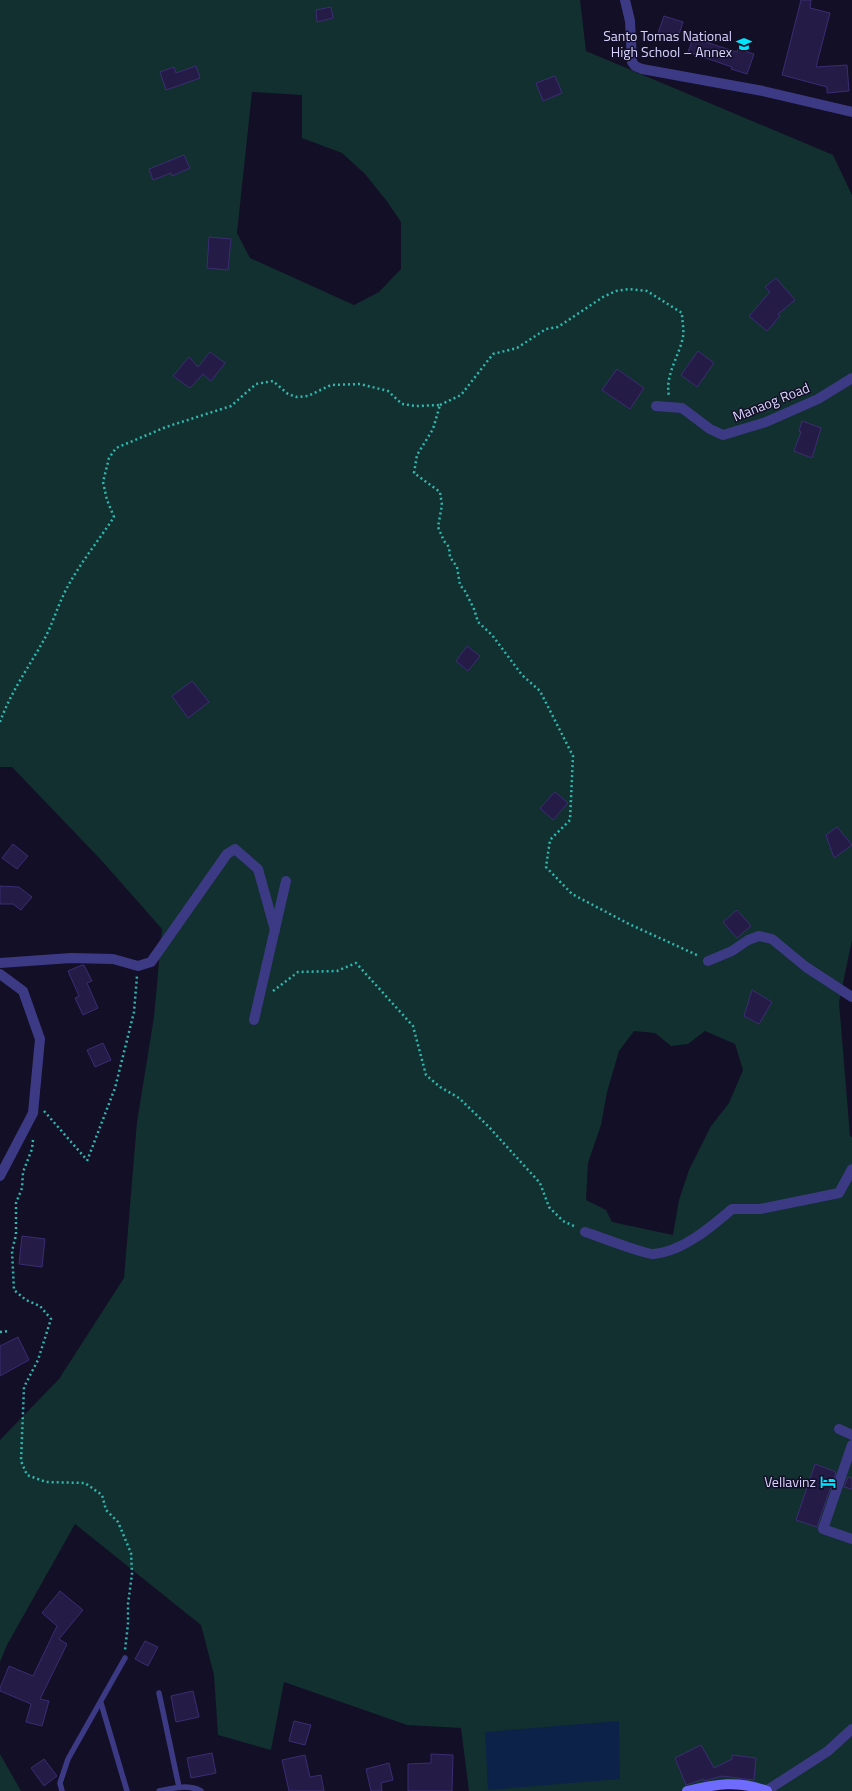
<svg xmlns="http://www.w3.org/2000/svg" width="852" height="1791" font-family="'Titillium Web',sans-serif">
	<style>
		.green { fill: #12302f; fill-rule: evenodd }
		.water { fill: #0c2248 }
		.building { fill: #241b47; stroke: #3b2d73 }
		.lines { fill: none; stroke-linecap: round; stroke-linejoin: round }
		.path { stroke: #2fb8b0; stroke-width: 2.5; stroke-dasharray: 2 3; stroke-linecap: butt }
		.lane { stroke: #3d3a85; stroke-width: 5.5 }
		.street { stroke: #3d3a85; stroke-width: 10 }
		.secondary { stroke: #6f6bff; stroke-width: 10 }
		.labels { text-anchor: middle; stroke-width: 3; stroke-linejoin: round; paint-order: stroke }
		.poi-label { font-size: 14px; fill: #d9d4ff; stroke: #130f26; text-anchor: end }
		.street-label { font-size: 14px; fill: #d9d4ff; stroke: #130f26 }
	</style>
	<rect width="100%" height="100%" fill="#130f26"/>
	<!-- green -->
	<g class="green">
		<path d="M 0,0 L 580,0 L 586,51 L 833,155 L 852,195 L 852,940 L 839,1002 L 850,1136 L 852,1137 L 852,1791 L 767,1791 L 752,1786 L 687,1791 L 469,1791 L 461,1728 L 407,1725 L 284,1682 L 271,1750 L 218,1735 L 214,1675 L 201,1625 L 75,1524 L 7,1645 L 0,1662 L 0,1440 L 59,1379 L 124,1278 L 137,1122 L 154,1017 L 162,929 L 102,861 L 12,767 L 0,767 ZM 252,92 L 302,95 L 302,138 L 342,153 L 365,174 L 386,200 L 401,222 L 401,269 L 379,292 L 354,305 L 250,258 L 237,233 ZM 634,1031 L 655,1033 L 671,1046 L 688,1044 L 705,1031 L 735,1044 L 743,1070 L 729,1103 L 711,1126 L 689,1170 L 679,1200 L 673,1235 L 612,1222 L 606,1210 L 586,1200 L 588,1163 L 601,1125 L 607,1092 L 619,1051 Z"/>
		<polygon points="0,1754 21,1791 0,1791"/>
	</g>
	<!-- water -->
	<polygon class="water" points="619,1721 620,1779 488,1790 485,1732"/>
	<!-- building -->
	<g class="building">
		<polygon points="801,0 811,0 810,8 830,13 816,67 847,65 849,91 827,93 827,87 782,75"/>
		<polygon points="331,7 333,18 317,22 316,10"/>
		<polygon points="664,16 683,22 677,40 658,33"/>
		<polygon points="693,38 737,52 738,49 754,54 747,74 731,69 732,67 688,52"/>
		<polygon points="196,66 200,78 166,90 160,72 174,67 176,73"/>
		<polygon points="555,76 562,93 543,101 536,83"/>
		<polygon points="184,155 190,168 172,176 171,173 153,180 149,169"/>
		<polygon points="209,237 231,239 228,270 207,268"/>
		<polygon points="776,278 795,300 778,314 780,316 767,331 749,316 770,292 765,287"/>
		<polygon points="698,351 714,363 697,387 681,375"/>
		<polygon points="210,352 225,363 211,381 203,374 190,388 173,376 189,357 198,367"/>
		<polygon points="617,369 644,388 630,409 602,390"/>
		<polygon points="802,421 821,428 812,458 794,451 801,432 799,431"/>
		<polygon points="467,646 480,656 468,671 456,661"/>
		<polygon points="192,681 209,702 188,718 172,696"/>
		<polygon points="555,792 568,803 553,820 540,808"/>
		<polygon points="837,827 852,845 834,858 826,835"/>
		<polygon points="13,844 28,856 17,869 2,858"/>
		<polygon points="0,886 19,887 32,897 21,910 13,904 0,904"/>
		<polygon points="737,910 751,926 737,938 723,922"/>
		<polygon points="82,965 84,965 92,981 87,983 98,1008 83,1015 75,998 79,996 68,971"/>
		<polygon points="752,990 772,1002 759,1024 744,1016"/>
		<polygon points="103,1043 111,1060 95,1067 87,1050"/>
		<polygon points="22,1236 45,1239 42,1267 19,1264"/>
		<polygon points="18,1337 29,1360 0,1376 0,1346"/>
		<polygon points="815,1464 836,1472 817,1527 796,1520"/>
		<polygon points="848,1477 852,1478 852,1489 844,1487"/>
		<polygon points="60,1591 83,1610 59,1639 67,1644 40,1699 49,1701 42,1726 26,1722 31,1704 0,1691 0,1688 9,1666 33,1676 57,1626 42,1613"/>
		<polygon points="145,1641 158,1647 148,1666 135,1659"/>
		<polygon points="193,1691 199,1717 176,1722 171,1696"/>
		<polygon points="294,1721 311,1725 305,1745 289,1741"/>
		<polygon points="701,1745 714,1768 732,1759 732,1755 756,1758 754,1780 722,1776 704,1781 704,1779 686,1785 675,1758"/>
		<polygon points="212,1753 216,1773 191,1778 187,1758"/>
		<polygon points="431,1754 453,1755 452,1791 408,1791 408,1764 431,1763"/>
		<polygon points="305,1755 310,1777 321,1775 324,1791 289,1791 282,1760"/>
		<polygon points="44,1759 57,1776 44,1786 31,1768"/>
		<polygon points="389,1763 393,1780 381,1783 382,1791 371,1791 366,1769"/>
	</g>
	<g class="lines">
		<!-- path -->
		<g class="path">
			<path d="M 440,405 L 461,395 L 493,354 L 517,348 L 546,329 L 558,327 L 603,297 L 616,291 L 629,289 L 647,291 L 682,313 C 682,322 685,332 682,341 C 677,360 665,376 669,396"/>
			<path d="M 0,722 C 11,691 31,664 46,636 C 54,620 59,602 68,586 C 81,562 99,540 114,517 L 107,500 L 103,482 L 109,458 L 116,448 L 166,427 L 231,406 L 256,384 L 273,381 L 288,394 L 297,397 L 308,396 L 331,385 L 360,384 L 388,391 L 402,404 L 416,406 L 440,405 L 433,429 L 417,455 L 414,473 L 440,492 L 442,505 L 438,527 L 444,541 L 449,547 L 450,557 L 457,567 L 460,585 L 465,591 L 474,609 L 478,622 L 492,635 L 522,675 L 540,691 L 573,756 L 570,820 L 550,840 L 546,867 L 572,894 L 629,924 L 699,956"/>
			<polyline points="273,991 298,972 337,971 356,963 413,1026 426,1075 440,1087 459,1098 488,1126 540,1183 549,1207 563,1221 576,1227"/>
			<polyline points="44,1111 87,1160"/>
			<polyline points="33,1140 32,1149 23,1172 22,1188 16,1203 16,1235 12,1251 14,1290 26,1300 40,1306 51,1319 38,1360 24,1387 21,1461 27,1475 46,1482 85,1483 102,1495 106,1510 118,1522 131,1553 132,1574 128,1604 128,1624 125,1650"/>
			<polyline points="87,1161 115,1088 134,1012 137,976"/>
			<polyline points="0,1332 9,1331"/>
		</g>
		<!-- lane -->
		<g class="lane">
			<polyline points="159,1693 179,1787"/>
			<polyline points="101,1703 127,1791"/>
			<polyline points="62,1791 60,1783 68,1759 125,1658"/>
			<path d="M 159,1791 C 173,1788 188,1784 201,1791"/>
		</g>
		<!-- street -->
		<g class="street">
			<polyline points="625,0 630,21 632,62 635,66 642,69 763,91 852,112"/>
			<polyline points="656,406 682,408 710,429 723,435 766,422 818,399 852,378"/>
			<polyline points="708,961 732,951 748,940 759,936 772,939 806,967 852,997"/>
			<polyline points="0,963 71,958 113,959 138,966 151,962 227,854 235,849 258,869 275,930"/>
			<polyline points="0,974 23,991 40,1039 33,1113 0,1176"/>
			<polyline points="254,1020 286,881"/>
			<path d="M 585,1232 C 598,1236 643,1254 653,1254 C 682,1252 711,1227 732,1209 L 760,1209 L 839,1193 L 852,1169"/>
			<polyline points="839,1429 852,1435"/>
			<polyline points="852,1445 823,1529 852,1539"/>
			<polyline points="766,1791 828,1751 852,1729"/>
		</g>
		<!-- secondary -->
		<path class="secondary" d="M 687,1791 C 716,1784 738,1780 767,1791"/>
	</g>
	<!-- icons -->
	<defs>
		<symbol id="school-bare" viewBox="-9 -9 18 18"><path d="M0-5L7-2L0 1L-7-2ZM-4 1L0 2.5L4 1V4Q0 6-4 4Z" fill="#00e5ff" stroke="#130f26" stroke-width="2.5" paint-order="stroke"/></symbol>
		<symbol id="hotel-bare" viewBox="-9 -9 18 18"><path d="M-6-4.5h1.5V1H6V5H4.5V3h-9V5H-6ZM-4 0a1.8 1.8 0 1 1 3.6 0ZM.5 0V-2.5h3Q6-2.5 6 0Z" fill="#00e5ff" stroke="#130f26" stroke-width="2.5" paint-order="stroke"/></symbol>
	</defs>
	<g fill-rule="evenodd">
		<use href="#school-bare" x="733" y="33" width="22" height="22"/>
		<use href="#hotel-bare" x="817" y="1471" width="22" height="22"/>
	</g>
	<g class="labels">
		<!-- poi labels -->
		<g class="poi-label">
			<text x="732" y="41">Santo Tomas National<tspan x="732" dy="16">High School – Annex</tspan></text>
			<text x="816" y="1487">Vellavinz</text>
		</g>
		<!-- street labels -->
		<g class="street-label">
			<text transform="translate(771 402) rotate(-22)" y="5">Manaog Road</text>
		</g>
	</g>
</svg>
